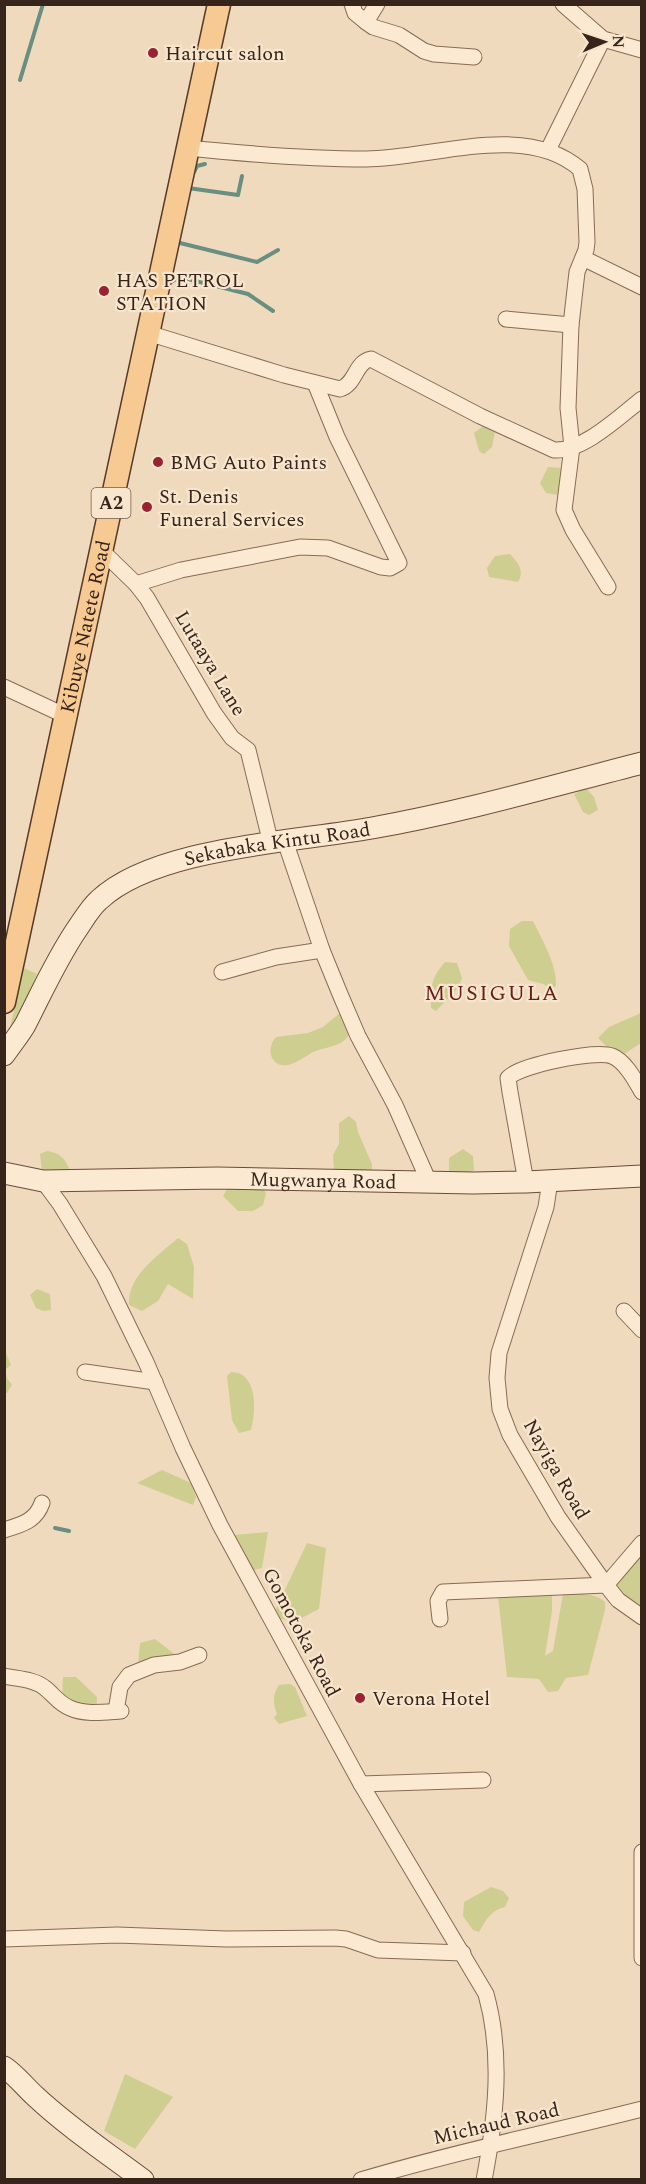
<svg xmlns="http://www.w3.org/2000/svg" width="646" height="2184" font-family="Spectral,serif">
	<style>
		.green { fill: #cece91 }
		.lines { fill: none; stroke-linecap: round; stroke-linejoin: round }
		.stream { stroke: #688f80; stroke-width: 4 }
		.street-casing { stroke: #896a55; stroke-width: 17 }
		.secondary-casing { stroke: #6b4b39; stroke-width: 23 }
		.primary-casing { stroke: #56392a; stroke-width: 25 }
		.street { stroke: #fbe9d1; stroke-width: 15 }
		.secondary { stroke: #fbe9d1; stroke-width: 21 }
		.primary { stroke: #f6ca92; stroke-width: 22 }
		.poi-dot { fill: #9b2233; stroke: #f7e6cd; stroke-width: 2 }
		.labels { text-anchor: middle; stroke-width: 4.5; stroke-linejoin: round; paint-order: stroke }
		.shield { fill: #f7e6cd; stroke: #715f50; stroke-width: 1.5 }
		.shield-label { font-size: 18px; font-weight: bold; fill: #37251b }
		.poi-label { font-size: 20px; fill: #37251b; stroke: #f7e6cd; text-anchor: start }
		.street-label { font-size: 20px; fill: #37251b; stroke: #f7e6cd }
		.quarter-label { font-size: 22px; letter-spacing: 1.5px; fill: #661e18; stroke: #f7e6cd }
	</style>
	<rect width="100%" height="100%" fill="#f0dabd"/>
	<!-- green -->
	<g class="green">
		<polygon points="483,426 495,432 492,447 484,454 479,451 474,433"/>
		<polygon points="548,467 564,468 558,495 546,493 540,483"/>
		<path d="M 510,554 C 518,563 525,570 518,582 L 489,577 L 487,568 L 495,556 Z"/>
		<polygon points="586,788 594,797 598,810 589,815 583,812 574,794"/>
		<path d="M 522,921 L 533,921 C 542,940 557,964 556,986 L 552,989 L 543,984 L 528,980 L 509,946 L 510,929 Z"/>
		<path d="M 445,962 L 457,963 L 462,978 L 459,987 L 436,1011 L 431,1008 C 430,988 431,978 445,962 Z"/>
		<polygon points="24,968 37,974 14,1034 7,1040"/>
		<path d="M 340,1013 C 346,1018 348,1021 349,1029 C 351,1046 324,1047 313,1052 C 306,1056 297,1063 288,1065 C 271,1068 265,1049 276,1037 L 308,1033 L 323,1027 Z"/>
		<polygon points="641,1013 641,1043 618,1058 598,1038 609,1027"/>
		<polygon points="349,1116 356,1122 358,1132 372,1164 372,1169 367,1174 334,1172 333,1155 339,1144 339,1123"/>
		<polygon points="463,1149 473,1156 474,1170 467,1176 449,1172 449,1158"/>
		<path d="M 47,1151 C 59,1153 64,1157 69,1168 L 65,1177 L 42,1171 L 40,1154 Z"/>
		<polygon points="249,1178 258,1180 266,1193 263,1205 253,1211 238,1211 223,1196 228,1187 237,1189"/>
		<path d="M 178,1238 L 187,1244 L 194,1267 L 193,1299 L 168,1284 L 158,1301 L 142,1311 L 129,1305 C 127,1276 158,1256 178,1238 Z"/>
		<polygon points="37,1289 50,1294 51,1310 43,1311 36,1308 30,1295"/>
		<polygon points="5,1351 11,1365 5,1370 7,1378 12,1385 7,1393 4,1393"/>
		<path d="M 231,1372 C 235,1373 238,1372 241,1374 C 258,1384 255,1415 251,1430 L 239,1433 L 232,1420 L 227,1376 Z"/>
		<polygon points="162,1470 191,1483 196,1497 193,1505 137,1483"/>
		<polygon points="268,1532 262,1568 253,1570 234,1535"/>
		<polygon points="307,1543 326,1548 319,1609 296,1621 280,1619 275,1611"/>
		<polygon points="641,1550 641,1616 613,1584"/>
		<path d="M 563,1594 C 578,1594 593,1592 605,1602 L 605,1610 L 588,1675 L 566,1678 L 558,1691 L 548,1692 L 539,1679 L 507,1677 L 498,1596 L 552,1595 L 552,1611 L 545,1656 L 553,1651 Z"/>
		<polygon points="155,1639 173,1653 176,1661 151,1675 138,1666 140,1643"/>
		<polygon points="63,1677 76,1677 97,1697 96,1712 62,1697"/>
		<path d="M 290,1684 L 295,1687 L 307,1716 L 279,1724 L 274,1718 L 277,1714 C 273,1703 272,1695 279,1685 Z"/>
		<path d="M 491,1887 L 503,1891 L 509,1898 L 505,1907 C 491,1910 486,1920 479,1932 L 473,1930 L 463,1916 L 464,1902 Z"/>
		<polygon points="125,2074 173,2097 135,2149 104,2131"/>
	</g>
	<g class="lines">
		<!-- stream -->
		<g class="stream">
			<polyline points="20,80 43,4"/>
			<polyline points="194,172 197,166 205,164"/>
			<polyline points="188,188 238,195 242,176"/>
			<polyline points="176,242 257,262 278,250"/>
			<polyline points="169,283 180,277 248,294 273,311"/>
			<polyline points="55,1528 69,1531"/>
		</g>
		<defs>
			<g id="street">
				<polyline points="352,4 355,13 366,22 377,4"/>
				<polyline points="563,4 603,39 642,50"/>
				<polyline points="366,22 373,27 399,35 424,51 434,54 474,57"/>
				<path d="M 188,148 C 247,154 307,159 366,159 C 432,159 524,121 580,169 L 585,189 L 587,242 L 586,250 L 577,272 L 571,325 L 568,408 L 572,447 L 564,510 L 573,530 L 608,587"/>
				<polyline points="548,150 603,39"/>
				<polyline points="583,258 642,287"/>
				<polyline points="506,319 571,325"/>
				<path d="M 148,333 L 284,375 L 340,389 C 356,384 355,362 371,359 L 480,416 L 554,450 C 583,452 620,416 642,399"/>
				<polyline points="101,550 136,584 147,598 214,713 232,738 248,750 271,844"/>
				<polyline points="136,584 181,570 300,547 328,548 381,567 390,568 399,563 337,437 315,383"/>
				<polyline points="4,687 66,716"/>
				<polyline points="285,841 322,950 340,994 358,1036 395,1105 429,1182"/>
				<polyline points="222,972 276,957 322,950"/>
				<path d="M 43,1181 L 60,1204 L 104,1276 L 146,1362 L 183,1448 L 220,1525 L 361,1784 L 486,1994 C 503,2055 496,2118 484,2180"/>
				<polyline points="550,1181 546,1207 499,1353 497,1378 500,1409 510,1435 558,1517 606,1585 618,1600 642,1617"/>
				<path d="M 526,1182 L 510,1092 L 508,1078 C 520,1065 595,1050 612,1056 C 625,1061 635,1080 642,1092"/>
				<polyline points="624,1311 642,1330"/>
				<polyline points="85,1372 155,1382"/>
				<path d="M 4,1530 C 21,1525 36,1521 42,1503"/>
				<polyline points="440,1619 438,1601 443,1592 606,1585 642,1543"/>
				<path d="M 4,1676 C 18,1679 34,1679 45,1688 C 54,1695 59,1704 70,1708 C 85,1715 105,1712 121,1711"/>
				<polyline points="116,1711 120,1687 129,1675 154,1665 180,1662 199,1655"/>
				<polyline points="361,1784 483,1780"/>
				<polyline points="642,1852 642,1958"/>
				<polyline points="4,1939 117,1935 226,1939 335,1938 346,1939 378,1950 463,1953"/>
				<path d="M 361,2180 C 453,2152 548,2133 642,2109"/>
			</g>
			<g id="secondary">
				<path id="s1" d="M 4,1055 C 11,1045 19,1035 25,1025 C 42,992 56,960 77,929 C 84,919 90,908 99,900 C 155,847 296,842 372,828 C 463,812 552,786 642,763"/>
				<path id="s2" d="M 4,1173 L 43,1181 L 217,1178 L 473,1183 L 526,1182 L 642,1176"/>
				<path d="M 4,2067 C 16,2075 24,2086 35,2096 C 68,2127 107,2153 143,2180"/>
			</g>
			<g id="primary">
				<path id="s3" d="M 4,1002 L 219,4"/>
			</g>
		</defs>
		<!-- street casing -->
		<use href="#street" class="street-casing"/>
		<!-- secondary casing -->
		<use href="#secondary" class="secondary-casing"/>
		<!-- primary casing -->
		<use href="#primary" class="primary-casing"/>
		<!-- street -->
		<use href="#street" class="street"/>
		<!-- secondary -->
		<use href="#secondary" class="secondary"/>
		<!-- primary -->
		<use href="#primary" class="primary"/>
	</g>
	<!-- markers -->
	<g class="poi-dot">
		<circle cx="153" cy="53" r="6"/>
		<circle cx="104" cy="291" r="6"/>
		<circle cx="158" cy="462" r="6"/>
		<circle cx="147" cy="507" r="6"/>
		<circle cx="360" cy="1698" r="6"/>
	</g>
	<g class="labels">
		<!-- shield labels -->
		<rect class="shield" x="91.5" y="488" width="39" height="30" rx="4.5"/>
		<g class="shield-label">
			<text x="111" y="509">A2</text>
		</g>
		<!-- poi labels -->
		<g class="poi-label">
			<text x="165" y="60">Haircut salon</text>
			<text x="116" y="287">HAS PETROL<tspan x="116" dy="23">STATION</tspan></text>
			<text x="170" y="469">BMG Auto Paints</text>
			<text x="159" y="503">St. Denis<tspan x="159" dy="23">Funeral Services</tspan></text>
			<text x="372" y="1705">Verona Hotel</text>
		</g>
		<!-- street labels -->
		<g class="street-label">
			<text dy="7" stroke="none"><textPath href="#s3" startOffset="384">Kibuye Natete Road</textPath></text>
			<text transform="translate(211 663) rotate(59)" y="7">Lutaaya Lane</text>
			<text dy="7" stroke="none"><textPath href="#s1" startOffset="372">Sekabaka Kintu Road</textPath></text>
			<text dy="7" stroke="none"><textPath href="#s2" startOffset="320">Mugwanya Road</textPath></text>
			<text transform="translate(557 1469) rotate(60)" y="7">Nayiga Road</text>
			<text transform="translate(302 1632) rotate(62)" y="7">Gomotoka Road</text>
			<text transform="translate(496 2123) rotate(-13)" y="7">Michaud Road</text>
		</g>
		<!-- quarter labels -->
		<g class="quarter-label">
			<text x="492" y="1000">MUSIGULA</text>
		</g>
	</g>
	<!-- border -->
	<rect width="646" height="2184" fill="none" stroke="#37251b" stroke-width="12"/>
	<!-- north arrow -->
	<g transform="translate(604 42) rotate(88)" stroke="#f7e6cd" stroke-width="4.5" paint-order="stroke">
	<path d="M0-4.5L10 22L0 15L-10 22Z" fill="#37251b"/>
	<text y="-9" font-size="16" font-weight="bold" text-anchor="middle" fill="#37251b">N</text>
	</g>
</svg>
